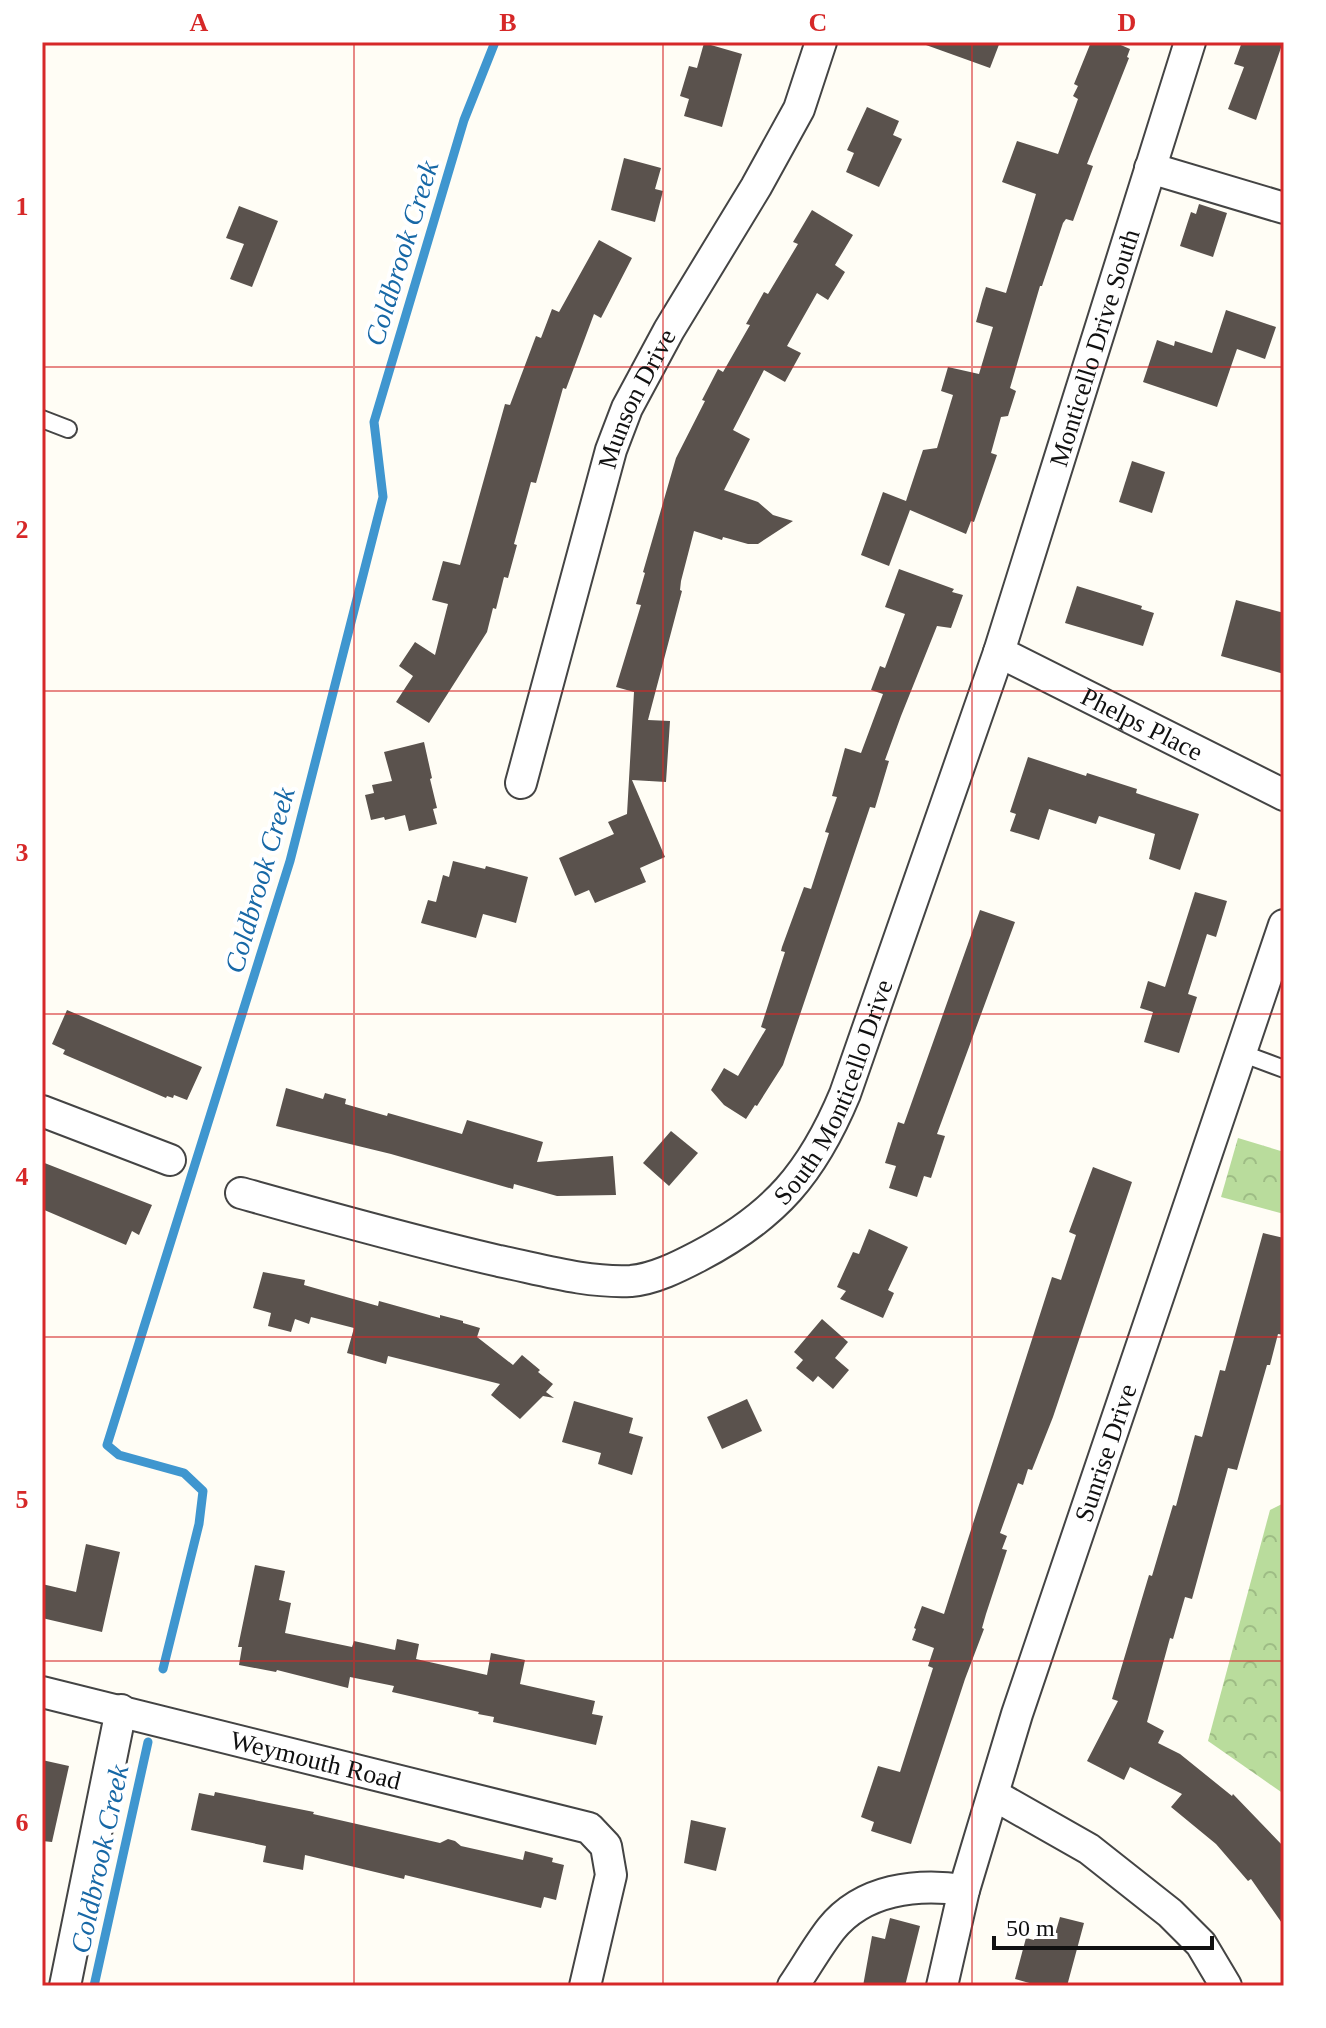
<svg xmlns="http://www.w3.org/2000/svg" width="1326" height="2028" font-family="Georgia,serif">
	<style>
		.forest { fill: url(#forest-crowns) }
		.lines { fill: none; stroke-linecap: round; stroke-linejoin: round }
		.stream { stroke: #3f96cf; stroke-width: 9 }
		.building { fill: #5a524d }
		.service-casing { stroke: #444; stroke-width: 20 }
		.minor-casing { stroke: #444; stroke-width: 34 }
		.service { stroke: #fff; stroke-width: 16 }
		.minor { stroke: #fff; stroke-width: 30 }
		.grid { fill: none; stroke: #d62828; stroke-width: 2; stroke-opacity: 0.55 }
		.labels { text-anchor: middle; stroke-width: 8; stroke-linejoin: round; paint-order: stroke }
		.street-label { font-size: 26px; fill: #111; stroke: #fff }
		.water-label { font-size: 28px; font-style: italic; fill: #1768a6; stroke: #fff }
		.neatline { fill: none; stroke: #d62828; stroke-width: 3 }
		.grid-label { font-size: 26px; text-anchor: middle; font-weight: bold; fill: #d62828 }
	</style>
	<defs>
		<pattern id="forest-crowns" width="20" height="18" patternUnits="userSpaceOnUse" patternTransform="scale(2)"><rect width="20" height="18" fill="#b9dc9c"/><path d="M2 6a3 3 0 1 1 6 0M12 15a3 3 0 1 1 6 0" fill="none" stroke="#9ebc85"/></pattern>
	</defs>
	<rect width="100%" height="100%" fill="#fffdf5"/>
	<!-- forest -->
	<g class="forest">
		<polygon points="1238,1138 1284,1152 1284,1214 1221,1197"/>
		<polygon points="1284,1503 1284,1794 1208,1741 1270,1510"/>
	</g>
	<g class="lines">
		<!-- stream -->
		<g class="stream">
			<polyline points="163,1669 199,1524 203,1491 184,1473 119,1455 107,1445 290,861 383,497 374,422 464,120 495,42"/>
			<polyline points="94,1986 148,1742"/>
		</g>
	</g>
	<!-- building -->
	<g class="building">
		<polygon points="927,42 1000,42 990,68 926,45"/>
		<polygon points="1091,42 1114,42 1130,49 1127,57 1129,58 1087,164 1093,166 1073,221 1066,219 1063,223 1042,286 1040,286 1010,388 1016,391 1008,416 1001,417 991,453 997,455 974,522 971,521 966,534 910,510 889,566 861,555 883,492 906,501 923,450 937,448 953,395 941,391 948,367 979,374 993,327 976,322 982,300 986,287 1006,293 1036,194 1002,182 1017,141 1058,154 1078,99 1073,96 1078,86 1074,84"/>
		<polygon points="1242,42 1283,42 1256,120 1228,109 1244,67 1234,64"/>
		<polygon points="704,43 742,54 722,127 684,116 689,99 680,96 689,66 697,68"/>
		<polygon points="867,107 899,121 893,135 902,139 879,187 846,172 854,153 847,150"/>
		<polygon points="624,158 661,168 655,189 663,191 655,222 611,210"/>
		<polygon points="1199,204 1227,213 1213,257 1180,246 1191,212 1196,214"/>
		<polygon points="239,206 278,221 252,287 230,279 244,244 226,238"/>
		<polygon points="812,210 853,235 835,265 845,272 828,300 817,293 787,346 801,353 785,382 764,370 733,430 750,439 724,490 758,502 773,515 793,521 758,544 748,544 723,537 722,540 694,531 681,581 680,590 682,591 648,720 670,721 666,782 632,780 665,857 640,868 646,882 595,903 589,890 575,896 559,858 614,834 608,822 627,814 634,692 616,687 641,605 636,604 645,573 643,572 676,458 705,401 702,400 718,369 723,372 750,325 746,324 764,292 768,294 798,244 793,242"/>
		<polygon points="599,240 632,258 601,318 594,314 566,389 563,388 536,483 531,482 514,544 517,545 508,578 504,577 496,609 493,608 487,632 429,723 396,702 413,676 399,666 415,642 435,655 448,604 432,600 443,561 460,565 505,404 510,405 536,336 541,338 552,309 559,312"/>
		<polygon points="1226,310 1276,327 1265,359 1237,349 1217,407 1143,382 1157,340 1174,346 1175,341 1212,353"/>
		<polygon points="1132,461 1165,472 1152,513 1119,502"/>
		<polygon points="899,569 954,589 952,592 963,595 951,628 937,626 901,716 885,760 889,761 875,808 870,807 783,1065 757,1106 755,1105 746,1119 724,1105 711,1090 724,1068 738,1076 766,1029 761,1027 785,952 781,951 782,947 804,887 811,889 829,833 825,832 837,797 832,796 845,748 861,753 883,694 871,690 880,666 885,668 905,614 885,607"/>
		<polygon points="1077,586 1142,606 1141,609 1154,613 1143,646 1065,623"/>
		<polygon points="1236,600 1284,613 1284,674 1221,656"/>
		<polygon points="424,742 432,778 430,779 437,808 433,809 437,824 409,831 405,815 385,820 384,817 371,820 365,795 374,793 372,785 392,781 384,752"/>
		<polygon points="1028,757 1086,776 1087,773 1137,789 1136,793 1199,814 1180,870 1149,859 1155,834 1099,816 1096,824 1049,809 1039,840 1010,831 1016,814 1010,812"/>
		<polygon points="453,861 485,869 486,866 528,877 516,923 483,914 476,938 421,923 428,900 436,902 443,875 449,877"/>
		<polygon points="1195,892 1227,901 1216,937 1207,934 1188,994 1197,997 1179,1053 1144,1042 1153,1012 1140,1008 1148,981 1165,987"/>
		<polygon points="980,910 1015,922 937,1134 945,1136 931,1178 924,1176 917,1197 889,1188 896,1166 885,1163 898,1122 904,1124"/>
		<polygon points="67,1010 202,1067 187,1100 174,1095 173,1098 167,1096 166,1098 63,1054 65,1050 52,1044"/>
		<polygon points="286,1088 323,1099 325,1093 346,1099 345,1104 387,1116 388,1113 462,1134 467,1120 543,1142 537,1162 613,1156 616,1195 557,1196 514,1184 513,1189 391,1154 276,1126"/>
		<polygon points="671,1131 698,1153 669,1186 643,1163"/>
		<polygon points="42,1162 152,1205 139,1235 132,1231 126,1245 42,1209"/>
		<polygon points="1093,1167 1132,1182 1053,1417 1032,1470 1028,1469 1023,1485 1018,1483 1000,1533 1007,1536 1002,1549 1007,1550 986,1614 982,1628 984,1629 965,1679 911,1844 871,1831 874,1822 861,1817 878,1766 900,1772 933,1668 928,1666 934,1648 912,1640 916,1629 914,1628 922,1606 944,1614 1052,1277 1061,1280 1076,1235 1069,1232"/>
		<polygon points="869,1229 908,1247 888,1290 894,1293 883,1318 840,1299 846,1291 837,1287 853,1252 859,1254"/>
		<polygon points="1263,1233 1284,1238 1284,1335 1278,1334 1270,1365 1267,1365 1237,1470 1228,1468 1192,1599 1185,1597 1173,1639 1170,1638 1147,1722 1164,1731 1158,1743 1180,1754 1232,1796 1233,1794 1284,1847 1284,1926 1251,1879 1248,1881 1216,1844 1171,1807 1182,1794 1130,1767 1124,1780 1087,1761 1118,1701 1112,1699 1149,1575 1152,1576 1173,1505 1176,1506 1195,1435 1202,1437 1220,1370 1225,1371"/>
		<polygon points="263,1272 305,1280 304,1285 378,1306 379,1301 440,1318 440,1315 463,1321 463,1323 480,1328 477,1337 513,1365 522,1355 540,1370 538,1372 553,1384 546,1392 554,1398 543,1396 520,1419 491,1395 500,1384 388,1356 386,1364 347,1353 354,1328 311,1317 309,1324 295,1319 291,1332 268,1326 271,1313 253,1308"/>
		<polygon points="822,1319 848,1342 835,1358 849,1370 833,1389 818,1376 813,1382 796,1368 803,1360 794,1352"/>
		<polygon points="747,1399 762,1431 722,1449 707,1417"/>
		<polygon points="574,1401 633,1418 629,1433 643,1437 632,1475 598,1464 601,1453 562,1442"/>
		<polygon points="86,1544 120,1552 102,1632 42,1618 42,1584 76,1592"/>
		<polygon points="255,1565 285,1571 279,1600 291,1603 285,1633 352,1647 354,1641 395,1650 397,1639 419,1644 416,1659 487,1675 491,1653 525,1660 520,1684 595,1701 592,1714 603,1716 596,1745 493,1722 494,1717 478,1714 479,1712 392,1692 394,1686 350,1677 348,1688 277,1670 276,1672 239,1665 242,1647 238,1647"/>
		<polygon points="42,1760 69,1766 52,1842 42,1841"/>
		<polygon points="215,1792 314,1812 313,1814 440,1843 448,1839 455,1841 461,1846 523,1860 525,1851 553,1858 552,1862 564,1865 556,1900 544,1897 541,1908 405,1875 404,1879 305,1855 303,1870 263,1862 266,1846 191,1830 199,1793 214,1796"/>
		<polygon points="691,1820 726,1828 716,1871 684,1863"/>
		<polygon points="1060,1917 1084,1923 1067,1986 1040,1986 1015,1979 1026,1938 1034,1940 1036,1933 1054,1938"/>
		<polygon points="890,1918 920,1926 905,1986 863,1986 872,1936 885,1939"/>
	</g>
	<g class="lines">
		<defs>
			<g id="service">
				<polyline points="42,419 68,429"/>
				<polyline points="1241,1053 1284,1069"/>
			</g>
			<g id="minor">
				<polyline points="1150,168 1284,208"/>
				<path id="s1" d="M 999,652 L 1284,795"/>
				<path id="s2" d="M 521,783 L 611,450 L 627,408 L 669,330 L 756,187 L 799,109 L 821,42"/>
				<polyline points="42,1111 170,1160"/>
				<path id="s3" d="M 241,1193 C 327,1217 412,1241 499,1261 C 543,1270 586,1283 631,1281 C 654,1279 678,1267 699,1256 C 775,1216 812,1173 845,1094 L 999,652 L 1190,42"/>
				<path id="s4" d="M 42,1692 L 589,1828 L 606,1846 L 611,1875 L 585,1986"/>
				<polyline points="994,1795 1089,1849 1170,1913 1201,1944 1226,1986"/>
				<polyline points="65,1986 121,1710"/>
				<path d="M 793,1986 C 806,1967 817,1947 831,1929 C 863,1889 917,1883 964,1890"/>
				<path id="s5" d="M 942,1986 L 964,1890 L 1017,1714 L 1284,925"/>
			</g>
		</defs>
		<!-- service casing -->
		<use href="#service" class="service-casing"/>
		<!-- minor casing -->
		<use href="#minor" class="minor-casing"/>
		<!-- service -->
		<use href="#service" class="service"/>
		<!-- minor -->
		<use href="#minor" class="minor"/>
	</g>
	<!-- grid -->
	<path class="grid" d="M 354,42 L 354,1986M 663,42 L 663,1986M 972,42 L 972,1986M 42,367 L 1284,367M 42,691 L 1284,691M 42,1014 L 1284,1014M 42,1337 L 1284,1337M 42,1661 L 1284,1661"/>
	<g class="labels">
		<!-- street labels -->
		<g class="street-label">
			<text dy="9" stroke="none"><textPath href="#s3" startOffset="1484">Monticello Drive South</textPath></text>
			<text dy="9" stroke="none"><textPath href="#s2" startOffset="402">Munson Drive</textPath></text>
			<text dy="9" stroke="none"><textPath href="#s1" startOffset="160">Phelps Place</textPath></text>
			<text dy="9" stroke="none"><textPath href="#s3" startOffset="694">South Monticello Drive</textPath></text>
			<text dy="9" stroke="none"><textPath href="#s5" startOffset="558">Sunrise Drive</textPath></text>
			<text dy="9" stroke="none"><textPath href="#s4" startOffset="282">Weymouth Road</textPath></text>
		</g>
		<!-- water labels -->
		<g class="water-label">
			<text transform="translate(401 253) rotate(-73)" y="10">Coldbrook Creek</text>
			<text transform="translate(259 880) rotate(-74)" y="10">Coldbrook Creek</text>
			<text transform="translate(99 1859) rotate(-78)" y="10">Coldbrook Creek</text>
		</g>
	</g>
	<!-- border -->
	<rect width="1326" height="2028" fill="none" stroke="#ffffff" stroke-width="88"/>
	<!-- scale -->
	<path d="M994 1936v12h218v-12" fill="none" stroke="#111111" stroke-width="4"/>
	<text x="1006" y="1936" font-size="24" fill="#111111" stroke="#ffffff" stroke-width="6" paint-order="stroke">50 m</text>
	<rect x="44" y="44" width="1238" height="1940" class="neatline"/>
	<g class="grid-label">
		<text x="199" y="31">A</text>
		<text x="508" y="31">B</text>
		<text x="818" y="31">C</text>
		<text x="1127" y="31">D</text>
		<text x="22" y="215">1</text>
		<text x="22" y="538">2</text>
		<text x="22" y="861">3</text>
		<text x="22" y="1185">4</text>
		<text x="22" y="1508">5</text>
		<text x="22" y="1831">6</text>
	</g>
</svg>
